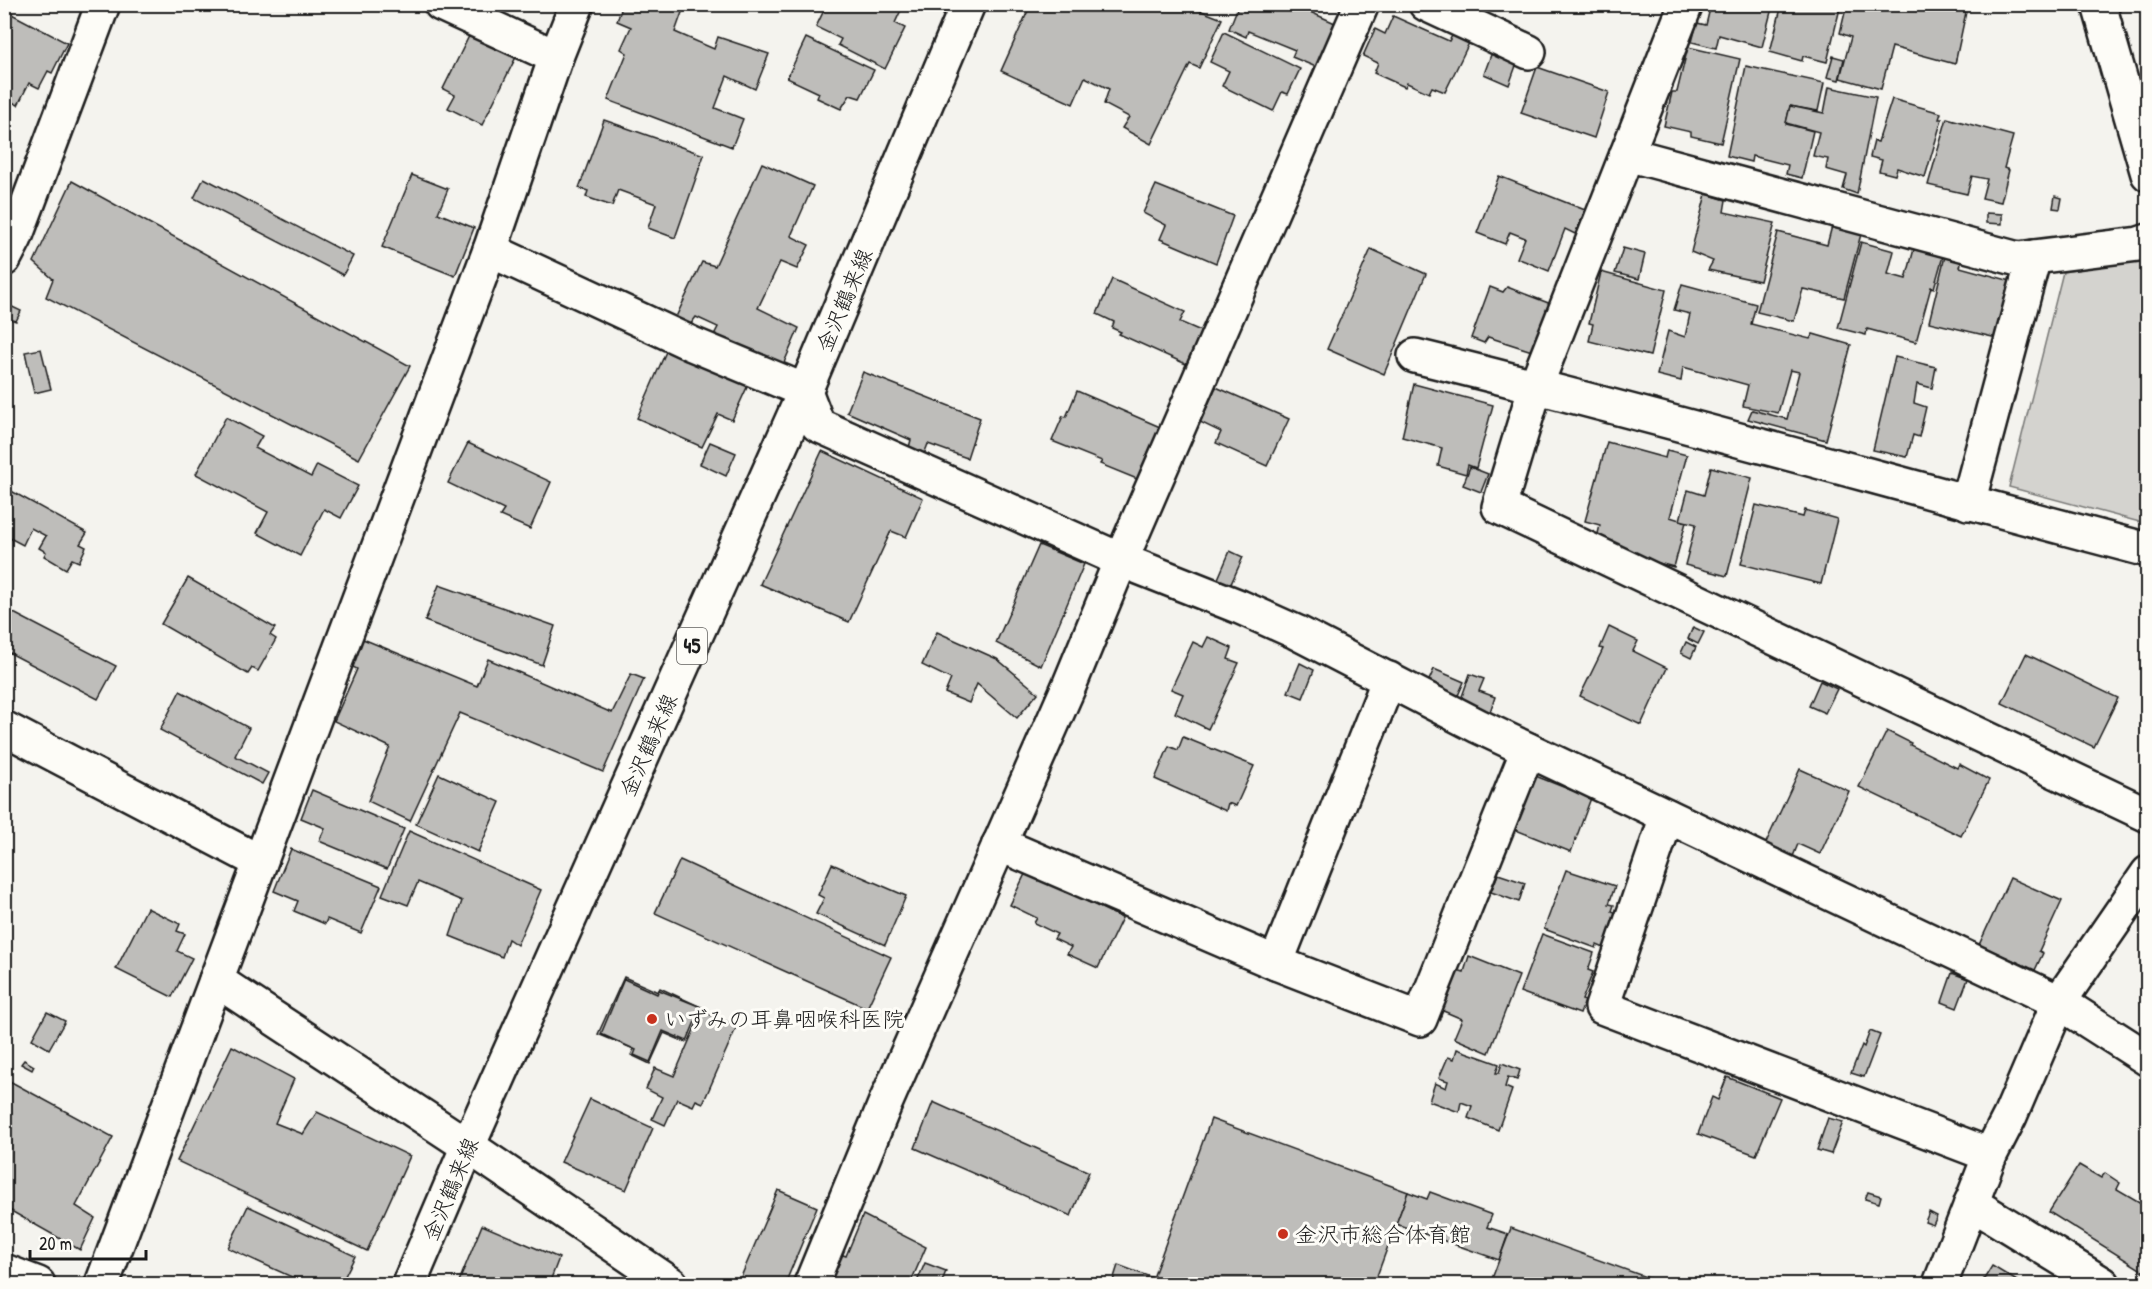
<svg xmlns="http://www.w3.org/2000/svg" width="2152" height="1289" font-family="'Patrick Hand','Klee One',sans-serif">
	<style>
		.green { fill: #d4d3cf; stroke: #787876; stroke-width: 1.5 }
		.building { fill: #bebdba; stroke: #1c1c1c; stroke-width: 1.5 }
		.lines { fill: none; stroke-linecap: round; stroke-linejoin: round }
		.minor-casing { stroke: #1c1c1c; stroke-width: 38 }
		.tertiary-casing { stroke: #1c1c1c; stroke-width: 38 }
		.primary-casing { stroke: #1c1c1c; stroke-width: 38 }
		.minor { stroke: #fdfcf7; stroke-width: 33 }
		.tertiary { stroke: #fdfcf7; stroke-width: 33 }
		.primary { stroke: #fdfcf7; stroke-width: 33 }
		.poi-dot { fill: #c8321e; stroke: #fdfcf7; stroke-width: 2 }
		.labels { text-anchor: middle; stroke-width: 6; stroke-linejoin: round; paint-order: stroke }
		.shield { fill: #fdfcf7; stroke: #605f5e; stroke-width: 1.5 }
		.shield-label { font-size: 21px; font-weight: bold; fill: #1c1c1c }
		.street-label { font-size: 22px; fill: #1c1c1c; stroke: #fdfcf7 }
		.poi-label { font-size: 22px; fill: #1c1c1c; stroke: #fdfcf7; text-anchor: start }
	</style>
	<rect width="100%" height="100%" fill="#f4f3ee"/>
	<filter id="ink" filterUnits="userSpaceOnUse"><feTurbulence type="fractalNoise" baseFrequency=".0167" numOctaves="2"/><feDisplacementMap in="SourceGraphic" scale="12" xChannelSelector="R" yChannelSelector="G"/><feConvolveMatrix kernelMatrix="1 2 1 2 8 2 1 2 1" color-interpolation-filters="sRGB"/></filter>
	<g filter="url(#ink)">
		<!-- green -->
		<polygon class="green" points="2147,258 2147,524 2009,487 2063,272"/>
		<!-- building -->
		<g class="building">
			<polygon points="492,4 508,4 505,11"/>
			<polygon points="623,4 685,4 675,32 714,49 718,37 769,54 755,89 727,76 715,108 743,119 732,147 608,100 627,53 621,49 631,27 617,21"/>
			<polygon points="827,4 889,4 901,10 895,23 905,28 885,69 838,45 841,39 816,27"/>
			<polygon points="1031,4 1193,4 1191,7 1222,19 1199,68 1190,64 1151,144 1122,128 1129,117 1104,104 1109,89 1085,77 1073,104 1001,71"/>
			<polygon points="1239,4 1292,4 1335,23 1316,67 1292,57 1295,50 1248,31 1246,37 1229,29"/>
			<polygon points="1711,4 1773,4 1762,47 1719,35 1716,48 1692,42 1697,23 1706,25"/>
			<polygon points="1782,4 1841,4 1827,62 1803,56 1802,61 1770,52"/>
			<polygon points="1847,4 1938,4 1966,12 1955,64 1892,47 1881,89 1840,78 1851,37 1840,33"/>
			<polygon points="4,10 67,43 52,73 48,71 39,88 29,83 18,105 4,98"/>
			<polygon points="1393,16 1449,41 1453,34 1470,41 1445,92 1432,87 1429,93 1407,83 1405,87 1374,73 1378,63 1363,56 1375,29 1385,34"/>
			<polygon points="471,32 517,55 482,125 448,108 455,95 443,89"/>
			<polygon points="1224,32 1300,69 1288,94 1282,92 1273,111 1222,86 1229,71 1210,62"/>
			<polygon points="806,38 874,70 860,98 850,95 841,109 817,98 819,93 787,78"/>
			<polygon points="1688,47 1740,59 1721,143 1691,136 1691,132 1664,126 1672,92 1677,92"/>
			<polygon points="1492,52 1517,63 1509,85 1484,74"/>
			<polygon points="1833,56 1844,59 1839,80 1827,77"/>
			<polygon points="1746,66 1824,83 1818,111 1790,106 1786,124 1813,131 1802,178 1786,174 1788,165 1752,156 1751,162 1727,156"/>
			<polygon points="1537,67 1609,92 1594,138 1521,113"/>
			<polygon points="1829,87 1876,97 1857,194 1843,189 1847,175 1826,169 1828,159 1813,156 1819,132 1786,123 1790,106 1824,113"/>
			<polygon points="1892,99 1941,113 1939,119 1942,119 1925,177 1897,168 1895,175 1879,171 1882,160 1870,157 1874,141 1878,142"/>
			<polygon points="1947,118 2013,136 2004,168 2009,170 2001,202 1982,198 1987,179 1972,176 1967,194 1928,185"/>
			<polygon points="604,120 704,155 675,238 648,228 656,204 618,190 612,206 586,197 588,191 579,188"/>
			<polygon points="762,163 813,186 791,236 809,245 797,269 780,262 758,308 799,328 783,365 714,335 718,327 696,317 690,325 676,317 702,262 715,266"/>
			<polygon points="412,175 448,189 438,213 474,228 455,276 382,247"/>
			<polygon points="1499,176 1585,210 1575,234 1565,229 1549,271 1517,258 1525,238 1510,232 1505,244 1477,233"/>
			<polygon points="204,178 353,256 343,275 194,198"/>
			<polygon points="72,181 410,366 359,459 46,297 53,279 34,262"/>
			<polygon points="1156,185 1233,216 1216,263 1160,239 1166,225 1143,213"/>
			<polygon points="4,194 16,200 4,221"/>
			<polygon points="1706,194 1726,200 1724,212 1775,223 1760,281 1708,270 1713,261 1691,252"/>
			<polygon points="2055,196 2062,198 2060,209 2053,208"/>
			<polygon points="1986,213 2002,214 2002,224 1986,223"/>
			<polygon points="1832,226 1861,234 1844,298 1803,289 1794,321 1757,312 1778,232 1827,245"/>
			<polygon points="1861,242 1894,251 1888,274 1906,279 1914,249 1943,256 1934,288 1931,287 1916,342 1867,329 1866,335 1838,328"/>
			<polygon points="1623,248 1645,254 1639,279 1615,273"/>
			<polygon points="1371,249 1426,274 1384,374 1327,349"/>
			<polygon points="1945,256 1962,260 1960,267 2011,281 1997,338 1929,322"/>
			<polygon points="1601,272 1666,290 1650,356 1589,341 1593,324 1589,323"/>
			<polygon points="1112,279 1185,312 1180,322 1203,332 1188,365 1119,334 1121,332 1112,328 1114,322 1097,314"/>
			<polygon points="1682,284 1756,304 1751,324 1810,339 1813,334 1851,345 1826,440 1748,419 1752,410 1787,419 1799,372 1790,370 1778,413 1743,406 1748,385 1683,367 1681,381 1657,375 1668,331 1685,337 1690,314 1674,310"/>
			<polygon points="1490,287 1503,292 1507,287 1551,304 1532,351 1488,337 1484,343 1471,338"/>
			<polygon points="4,303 21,311 16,321 4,317"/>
			<polygon points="668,347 748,385 732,420 718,414 702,447 637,418"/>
			<polygon points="41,349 51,389 34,393 25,352"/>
			<polygon points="1895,357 1936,367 1932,388 1917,384 1914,403 1926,407 1919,437 1913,435 1907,457 1873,450"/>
			<polygon points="863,372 980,418 967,458 928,444 923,457 908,451 911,440 847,412"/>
			<polygon points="1414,384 1493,405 1476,468 1468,465 1466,474 1438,466 1442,448 1402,437"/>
			<polygon points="1216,387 1289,419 1267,466 1216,443 1221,432 1200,422"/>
			<polygon points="1077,391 1160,427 1137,479 1100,464 1102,461 1052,441 1063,416 1066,417"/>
			<polygon points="226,417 262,436 255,448 311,477 317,465 358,486 341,518 324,509 300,556 257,533 268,512 196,474"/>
			<polygon points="710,442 736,453 726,476 700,464"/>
			<polygon points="1607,442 1665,458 1667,450 1687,455 1670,517 1686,522 1674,567 1639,558 1597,538 1600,525 1585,521"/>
			<polygon points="468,443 551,482 530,529 500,516 504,510 448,483"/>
			<polygon points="822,451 923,498 906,537 891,531 849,622 760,584"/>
			<polygon points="1470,467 1488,474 1481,492 1463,485"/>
			<polygon points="1711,467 1752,478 1727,576 1685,565 1696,524 1680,520 1688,490 1704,495"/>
			<polygon points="4,487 87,533 80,544 86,547 79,562 72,559 66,569 44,556 46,552 39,548 46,536 31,528 23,545 4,535"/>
			<polygon points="1756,505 1803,517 1805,510 1837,519 1821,584 1741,564"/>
			<polygon points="1039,545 1084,564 1041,666 996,643"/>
			<polygon points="1230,551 1243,557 1230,586 1217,581"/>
			<polygon points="188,578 275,628 270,635 276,639 258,671 252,668 248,674 161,624"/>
			<polygon points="439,585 555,626 542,665 425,621"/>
			<polygon points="4,608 116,666 98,699 4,650"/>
			<polygon points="1609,627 1638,641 1633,651 1667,668 1641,725 1580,696 1603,649 1600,648"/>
			<polygon points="1693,627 1704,632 1698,644 1688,639"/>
			<polygon points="937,632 997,659 1038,693 1017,718 977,684 969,703 945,693 951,679 922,665"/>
			<polygon points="1208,637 1232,648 1228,659 1239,663 1208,729 1175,713 1183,694 1171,689 1193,642 1203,647"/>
			<polygon points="363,639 477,686 488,659 612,713 631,674 644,679 603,772 460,713 410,821 368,801 390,747 334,721 357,669 351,666"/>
			<polygon points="1686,642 1696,647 1691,658 1681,653"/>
			<polygon points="2026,654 2118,698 2094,747 2002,703"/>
			<polygon points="1300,663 1314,670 1303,698 1288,692"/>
			<polygon points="1434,669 1464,682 1456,700 1426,687"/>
			<polygon points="1470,674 1484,679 1479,691 1495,697 1490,712 1460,702"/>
			<polygon points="1820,681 1837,689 1825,713 1809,706"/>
			<polygon points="180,691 249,728 235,756 268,773 262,784 160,730"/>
			<polygon points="1887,731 1911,743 1910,745 1957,768 1959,764 1989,780 1961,836 1859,787"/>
			<polygon points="1183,737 1254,766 1236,806 1228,803 1226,811 1155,779 1169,746 1178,750"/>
			<polygon points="1800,769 1849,791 1820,854 1798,844 1792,859 1764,847"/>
			<polygon points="439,774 500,802 478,852 416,824"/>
			<polygon points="1533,775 1591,798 1571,852 1511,828"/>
			<polygon points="312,790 404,829 387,869 319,841 325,828 301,818"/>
			<polygon points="409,831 541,890 517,945 508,939 502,957 450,936 462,901 418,882 408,905 382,895"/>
			<polygon points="291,849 381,886 361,933 327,919 325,924 294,911 298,901 274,891"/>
			<polygon points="680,860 891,957 867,1008 655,913"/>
			<polygon points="832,864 906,896 885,945 816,914 824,898 818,895"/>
			<polygon points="1566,870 1615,886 1609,904 1614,905 1612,911 1617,913 1604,948 1597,945 1596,948 1544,929"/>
			<polygon points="1026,872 1122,918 1098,968 1067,954 1071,947 1054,939 1057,934 1034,923 1037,918 1010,905"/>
			<polygon points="1498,874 1525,883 1519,902 1491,892"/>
			<polygon points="2010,878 2062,901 2039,951 2043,953 2035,970 1979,945"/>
			<polygon points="147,908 180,924 177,931 185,934 177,951 192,958 172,997 116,969"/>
			<polygon points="1542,934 1594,953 1588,970 1593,972 1582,1000 1585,1001 1580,1014 1520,992"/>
			<polygon points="1469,956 1519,976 1489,1053 1454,1038 1462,1019 1441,1010 1457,970 1464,972"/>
			<polygon points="1952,973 1968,979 1957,1008 1942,1002"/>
			<polygon points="624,977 658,992 660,988 701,1007 685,1042 664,1033 650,1064 631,1055 634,1049 598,1034"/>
			<polygon points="624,979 657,994 659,990 701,1007 687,1041 663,1031 650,1062 634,1055 636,1050 601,1034"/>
			<polygon points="702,1011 737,1026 703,1103 696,1100 693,1106 677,1099 665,1125 652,1119 662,1097 646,1089 655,1068 674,1076"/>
			<polygon points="47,1012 65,1021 49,1049 32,1039"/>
			<polygon points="1870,1031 1880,1035 1864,1077 1851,1073 1862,1045 1864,1047"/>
			<polygon points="232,1046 294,1079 275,1123 303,1134 317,1112 410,1156 367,1251 177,1161"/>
			<polygon points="1457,1049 1499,1064 1496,1073 1499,1073 1502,1063 1520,1070 1517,1080 1508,1077 1505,1087 1512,1090 1498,1130 1468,1118 1472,1106 1461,1102 1459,1112 1429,1101 1435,1083 1446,1088 1448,1081 1439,1078 1448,1057 1454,1059"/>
			<polygon points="24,1060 34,1066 32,1070 21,1064"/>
			<polygon points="1727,1077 1780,1098 1756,1155 1698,1134 1712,1097 1718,1100"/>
			<polygon points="4,1078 113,1137 76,1206 95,1218 80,1250 4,1207"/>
			<polygon points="590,1099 653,1128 626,1190 561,1162"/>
			<polygon points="933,1102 1089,1172 1071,1216 915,1148"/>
			<polygon points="1828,1118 1843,1122 1831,1154 1817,1150"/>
			<polygon points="1211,1119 1408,1192 1374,1284 1112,1284 1118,1265 1153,1278"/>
			<polygon points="2079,1165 2101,1178 2105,1173 2120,1183 2117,1189 2148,1207 2148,1274 2049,1212"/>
			<polygon points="778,1190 817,1207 785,1284 738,1284"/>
			<polygon points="1408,1192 1427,1199 1430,1192 1492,1215 1487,1227 1508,1234 1499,1260 1396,1224"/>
			<polygon points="1868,1192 1881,1196 1879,1203 1865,1199"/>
			<polygon points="248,1206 355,1256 342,1282 335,1278 333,1284 307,1284 228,1248"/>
			<polygon points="1929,1212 1937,1216 1933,1225 1925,1222"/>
			<polygon points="863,1215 926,1247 910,1284 827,1284 840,1254 846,1256"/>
			<polygon points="482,1225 559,1258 549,1284 458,1284"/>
			<polygon points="1511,1228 1665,1284 1490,1284"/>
			<polygon points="925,1263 946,1271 942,1282 948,1284 916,1284"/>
			<polygon points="1992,1266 2022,1284 1981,1284"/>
		</g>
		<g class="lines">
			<defs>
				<g id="minor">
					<polyline points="441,4 556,57"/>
					<polyline points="1426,4 1529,52"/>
					<polyline points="1686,4 1536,385 1499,507 2148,815"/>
					<polyline points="2099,5 2148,174"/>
					<polyline points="1627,154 2018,259 2139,244 2148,241"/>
					<polyline points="490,250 692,344 805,391 818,425 1121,560 1240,607 1296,632 1478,726 2059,1002 2148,1059"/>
					<polyline points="4,259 15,238 103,4"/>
					<path d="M 1415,356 C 1661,416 1903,486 2148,550"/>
					<polyline points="1968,503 2034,257"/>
					<polyline points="4,728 260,862"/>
					<polyline points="1667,816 1602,1007 1990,1155"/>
					<polyline points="999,844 1276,963 1389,679"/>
					<polyline points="1276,963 1420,1019 1528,750"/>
					<polyline points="216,980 468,1146 671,1284"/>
					<polyline points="1971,1203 2103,1284"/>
					<polyline points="102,1284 490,250 556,57 577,4"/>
					<polyline points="811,1284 885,1104 1069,686 1121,560 1362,4"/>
					<polyline points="1940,1284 1990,1155 2010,1116 2059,1002 2148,873"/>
				</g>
				<polyline id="tertiary" points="4,1271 38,1284"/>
				<polyline id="primary" points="409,1284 468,1146 805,391 968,4"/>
			</defs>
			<!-- minor casing -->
			<use href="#minor" class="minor-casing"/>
			<!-- tertiary casing -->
			<use href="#tertiary" class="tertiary-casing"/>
			<!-- primary casing -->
			<use href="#primary" class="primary-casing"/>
			<!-- minor -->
			<use href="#minor" class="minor"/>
			<!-- tertiary -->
			<use href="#tertiary" class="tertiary"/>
			<!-- primary -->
			<use href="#primary" class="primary"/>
		</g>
	</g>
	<!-- markers -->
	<g class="poi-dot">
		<circle cx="652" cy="1019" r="6"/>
		<circle cx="1283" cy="1234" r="6"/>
	</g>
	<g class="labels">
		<!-- shield labels -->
		<rect class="shield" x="677" y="628" width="30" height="36" rx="4.5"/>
		<g class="shield-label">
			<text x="692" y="653">45</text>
		</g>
		<!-- street labels -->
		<g class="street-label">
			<text transform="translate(844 300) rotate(-67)" y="8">金沢鶴来線</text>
			<text transform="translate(648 745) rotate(-66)" y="8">金沢鶴来線</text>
			<text transform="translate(450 1189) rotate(-67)" y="8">金沢鶴来線</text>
		</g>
		<!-- poi labels -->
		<g class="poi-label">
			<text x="664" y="1027">いずみの耳鼻咽喉科医院</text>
			<text x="1295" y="1242">金沢市総合体育館</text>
		</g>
	</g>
	<!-- margin -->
	<rect width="2152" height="1289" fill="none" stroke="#fdfcf7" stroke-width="24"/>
	<rect x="12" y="12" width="2128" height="1265" fill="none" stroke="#1c1c1c" stroke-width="2" filter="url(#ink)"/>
	<!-- scale -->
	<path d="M30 1250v9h116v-9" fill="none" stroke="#1c1c1c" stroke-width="3"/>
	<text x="39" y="1250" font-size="18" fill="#1c1c1c" stroke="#fdfcf7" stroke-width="4.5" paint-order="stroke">20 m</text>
</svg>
